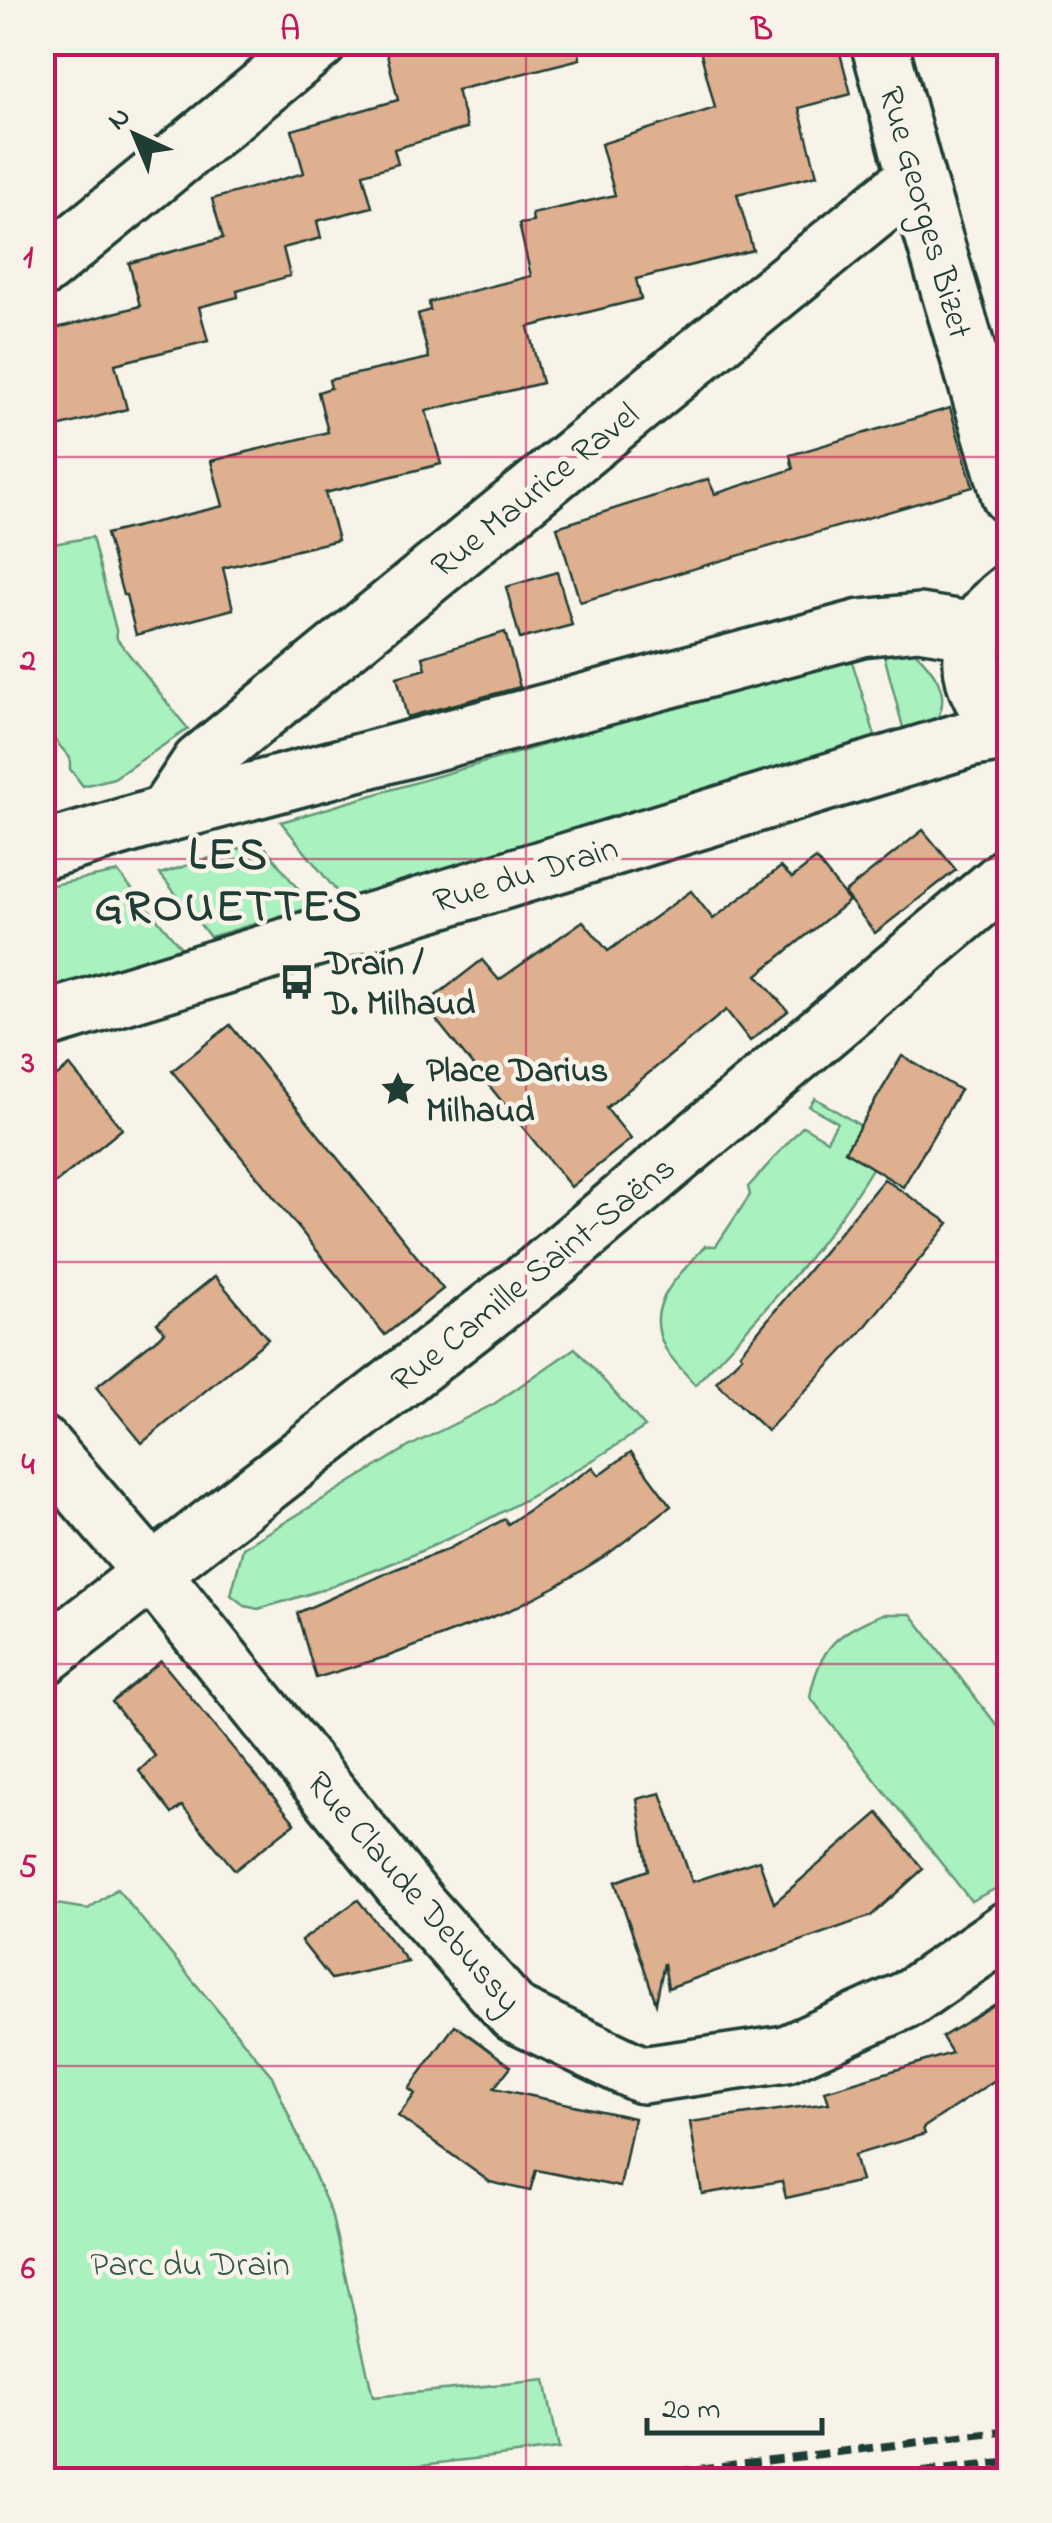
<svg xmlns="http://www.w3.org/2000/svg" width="1052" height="2523" font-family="'Indie Flower',sans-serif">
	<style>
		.green { fill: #a9f1be; stroke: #649779; stroke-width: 2.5 }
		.building { fill: #deb08f; stroke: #1f3d34; stroke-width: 2.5 }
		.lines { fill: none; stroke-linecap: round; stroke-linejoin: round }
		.minor-casing { stroke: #1f3d34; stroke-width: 62 }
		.minor { stroke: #f7f3e8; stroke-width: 55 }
		.rail { stroke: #1f3d34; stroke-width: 8; stroke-dasharray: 15 8; stroke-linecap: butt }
		.grid { fill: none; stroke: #c2185b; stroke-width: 2.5; stroke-opacity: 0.55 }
		.labels { text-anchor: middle; stroke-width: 9; stroke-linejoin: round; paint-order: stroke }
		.street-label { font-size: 35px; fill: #1f3d34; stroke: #f7f3e8 }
		.poi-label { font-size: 35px; font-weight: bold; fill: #1f3d34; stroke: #f7f3e8; text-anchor: start }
		.park-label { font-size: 35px; fill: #345849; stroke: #f7f3e8 }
		.district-label { font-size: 45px; font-weight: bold; letter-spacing: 2.5px; fill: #1f3d34; stroke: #f7f3e8 }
		.neatline { fill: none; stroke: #c2185b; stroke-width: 4 }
		.grid-label { font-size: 32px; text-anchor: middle; font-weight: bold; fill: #c2185b }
	</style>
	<rect width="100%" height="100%" fill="#f7f3e8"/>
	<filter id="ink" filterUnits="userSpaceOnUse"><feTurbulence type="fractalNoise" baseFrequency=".01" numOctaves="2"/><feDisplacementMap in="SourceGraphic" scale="20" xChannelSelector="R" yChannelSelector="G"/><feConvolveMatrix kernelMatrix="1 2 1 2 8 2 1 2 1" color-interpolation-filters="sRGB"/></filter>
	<g filter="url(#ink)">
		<!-- green -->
		<g class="green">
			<polygon points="92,537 116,630 117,639 188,729 114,778 83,786 70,769 70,758 43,726 42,546"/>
			<path d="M 882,647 L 913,650 C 932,668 952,692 937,719 C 931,730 917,739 908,747 Z"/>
			<polygon points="850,655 882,758 350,908 281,822"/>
			<polygon points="261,842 312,907 210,937 160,874"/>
			<polygon points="118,872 188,956 43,988 42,887"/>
			<path d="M 815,1098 L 887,1142 C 838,1234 766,1309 695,1385 C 686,1373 672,1361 665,1348 C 642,1304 679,1277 705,1246 L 716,1246 L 750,1195 L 748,1187 L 803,1126 L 827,1140 L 837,1122 L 809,1106 Z"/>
			<path d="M 575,1348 L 645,1427 C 524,1507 398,1571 258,1609 L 245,1606 L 231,1595 L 243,1548 L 410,1446 L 494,1404 Z"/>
			<path d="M 883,1614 L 911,1614 L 1009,1741 L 1009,1882 L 971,1901 L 810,1697 C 819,1648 837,1632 883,1614 Z"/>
			<polygon points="117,1889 272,2076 331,2213 373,2397 545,2380 559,2449 292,2480 43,2480 43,1902 88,1909"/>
		</g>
		<!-- building -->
		<g class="building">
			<polygon points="384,42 578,42 580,59 457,90 467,128 394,149 398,164 363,174 372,207 317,221 321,238 283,248 290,276 237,291 238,297 199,307 208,341 115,364 127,409 42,431 42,332 140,306 129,263 223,238 212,199 304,173 292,130 398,100"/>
			<polygon points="698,42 837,42 851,94 799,108 817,175 737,194 753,250 636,279 641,299 528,327 542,383 426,411 441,464 325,493 338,540 223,568 233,609 136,635 126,595 123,595 106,534 223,506 211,461 328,432 318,392 331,388 329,380 429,358 418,314 430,310 429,302 531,276 519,224 533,222 532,214 615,195 601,144 715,108"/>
			<polygon points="950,408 973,487 580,602 557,527 708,479 715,494 793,469 790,455"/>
			<polygon points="557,572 572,625 520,639 506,587"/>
			<polygon points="505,632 520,687 407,717 397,677 426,669 423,657"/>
			<polygon points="923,830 956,870 875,933 844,893"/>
			<polygon points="816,859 849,901 757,975 788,1011 750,1041 726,1010 606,1108 631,1139 571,1187 424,1005 482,960 499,980 583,921 608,951 691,891 713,919 781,867 792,878"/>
			<polygon points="230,1025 443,1289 385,1335 172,1071"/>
			<polygon points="902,1056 960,1090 903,1187 845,1151"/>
			<polygon points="70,1066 122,1129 42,1194 42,1087"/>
			<polygon points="884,1179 949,1223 861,1332 767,1431 716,1382 742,1356 740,1353"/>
			<polygon points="215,1276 268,1339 142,1443 96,1387 165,1332 157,1323"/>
			<polygon points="631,1452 671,1506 608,1554 555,1587 508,1611 389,1656 316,1678 297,1613 396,1569 446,1550 505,1519 508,1524 593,1467 599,1475"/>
			<polygon points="161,1661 295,1823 235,1870 182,1806 172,1814 139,1771 155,1756 112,1702"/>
			<polygon points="661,1793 692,1882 759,1860 774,1903 878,1813 923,1869 871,1916 668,1988 664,1963 656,2003 615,1882 648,1870 637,1799"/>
			<polygon points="358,1900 408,1962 331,1979 301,1941"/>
			<polygon points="1010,1995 1010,2070 923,2128 925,2134 854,2155 861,2181 786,2198 782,2181 702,2194 690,2122 829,2103 825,2091 952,2053 942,2037"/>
			<polygon points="455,2025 511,2066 494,2088 634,2118 620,2187 536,2170 530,2191 490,2182 398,2116 415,2094 409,2089"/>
		</g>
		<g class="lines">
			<defs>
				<g id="minor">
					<polyline points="879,42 916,177 1010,496"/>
					<polyline points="42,269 319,42"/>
					<path d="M 1010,591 C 959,629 959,691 1010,729"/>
					<polyline points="166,814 200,763 916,177"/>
					<polyline points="42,851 166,814 861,628 919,622 975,631"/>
					<polyline points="42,1021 969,739 1010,732"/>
					<polyline points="42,1445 152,1573 419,1906 515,2014 642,2075 786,2054 908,1999 1010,1928"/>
					<polyline points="42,1658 538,1273 1010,874"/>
				</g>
			</defs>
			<!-- minor casing -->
			<use href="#minor" class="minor-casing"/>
			<!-- minor -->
			<use href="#minor" class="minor"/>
			<!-- rail -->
			<g class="rail">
				<polyline points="607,2480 1010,2431"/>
				<polyline points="854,2480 1010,2462"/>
			</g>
		</g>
	</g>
	<!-- grid -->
	<path class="grid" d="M 526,42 L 526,2480M 42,457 L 1010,457M 42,859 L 1010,859M 42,1262 L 1010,1262M 42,1664 L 1010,1664M 42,2066 L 1010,2066"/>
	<!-- icons -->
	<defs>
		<symbol id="bus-bare" viewBox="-9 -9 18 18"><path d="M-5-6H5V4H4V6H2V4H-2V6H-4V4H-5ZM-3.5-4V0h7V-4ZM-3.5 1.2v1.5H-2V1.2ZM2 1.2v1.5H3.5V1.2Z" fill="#1f3d34" stroke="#f7f3e8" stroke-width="2.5" paint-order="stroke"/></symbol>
		<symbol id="sight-bare" viewBox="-9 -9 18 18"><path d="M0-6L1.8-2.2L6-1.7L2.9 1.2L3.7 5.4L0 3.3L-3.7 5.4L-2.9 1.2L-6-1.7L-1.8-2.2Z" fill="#1f3d34" stroke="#f7f3e8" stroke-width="2.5" paint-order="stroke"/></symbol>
	</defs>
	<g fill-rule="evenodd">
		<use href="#bus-bare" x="272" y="957" width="50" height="50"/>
		<use href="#sight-bare" x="373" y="1064" width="50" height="50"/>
	</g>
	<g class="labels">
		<!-- street labels -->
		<g class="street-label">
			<text transform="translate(927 212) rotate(74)" y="12">Rue Georges Bizet</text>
			<text transform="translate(534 489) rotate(-39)" y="12">Rue Maurice Ravel</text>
			<text transform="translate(525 873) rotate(-17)" y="12">Rue du Drain</text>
			<text transform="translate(532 1273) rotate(-39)" y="12">Rue Camille Saint-Saëns</text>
			<text transform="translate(415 1891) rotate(49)" y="12">Rue Claude Debussy</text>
		</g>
		<!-- poi labels -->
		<g class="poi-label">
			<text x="325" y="974">Drain /<tspan x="325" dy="40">D. Milhaud</tspan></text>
			<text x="426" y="1081">Place Darius<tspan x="426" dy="40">Milhaud</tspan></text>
		</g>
		<!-- park labels -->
		<g class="park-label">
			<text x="190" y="2275">Parc du Drain</text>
		</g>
		<!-- district labels -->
		<g class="district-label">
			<text x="229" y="868">LES<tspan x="229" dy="52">GROUETTES</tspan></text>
		</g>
	</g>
	<!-- margin -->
	<rect width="1052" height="2523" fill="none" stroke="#f7f3e8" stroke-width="110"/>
	<!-- north arrow -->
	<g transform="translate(135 135) rotate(316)" stroke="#f7f3e8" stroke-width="8" paint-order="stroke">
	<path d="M0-8L18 38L0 25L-18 38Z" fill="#1f3d34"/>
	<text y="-15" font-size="28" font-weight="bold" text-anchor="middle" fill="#1f3d34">N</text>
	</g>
	<!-- scale -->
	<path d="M647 2418v15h175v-15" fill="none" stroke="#1f3d34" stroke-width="5"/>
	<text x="662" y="2418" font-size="30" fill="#1f3d34" stroke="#f7f3e8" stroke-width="8" paint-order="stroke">20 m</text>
	<rect x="55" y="55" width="942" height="2413" class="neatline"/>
	<g class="grid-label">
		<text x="290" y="39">A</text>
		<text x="762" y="39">B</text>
		<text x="28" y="267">1</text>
		<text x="28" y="670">2</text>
		<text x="28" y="1072">3</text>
		<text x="28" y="1474">4</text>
		<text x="28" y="1876">5</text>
		<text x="28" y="2278">6</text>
	</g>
</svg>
